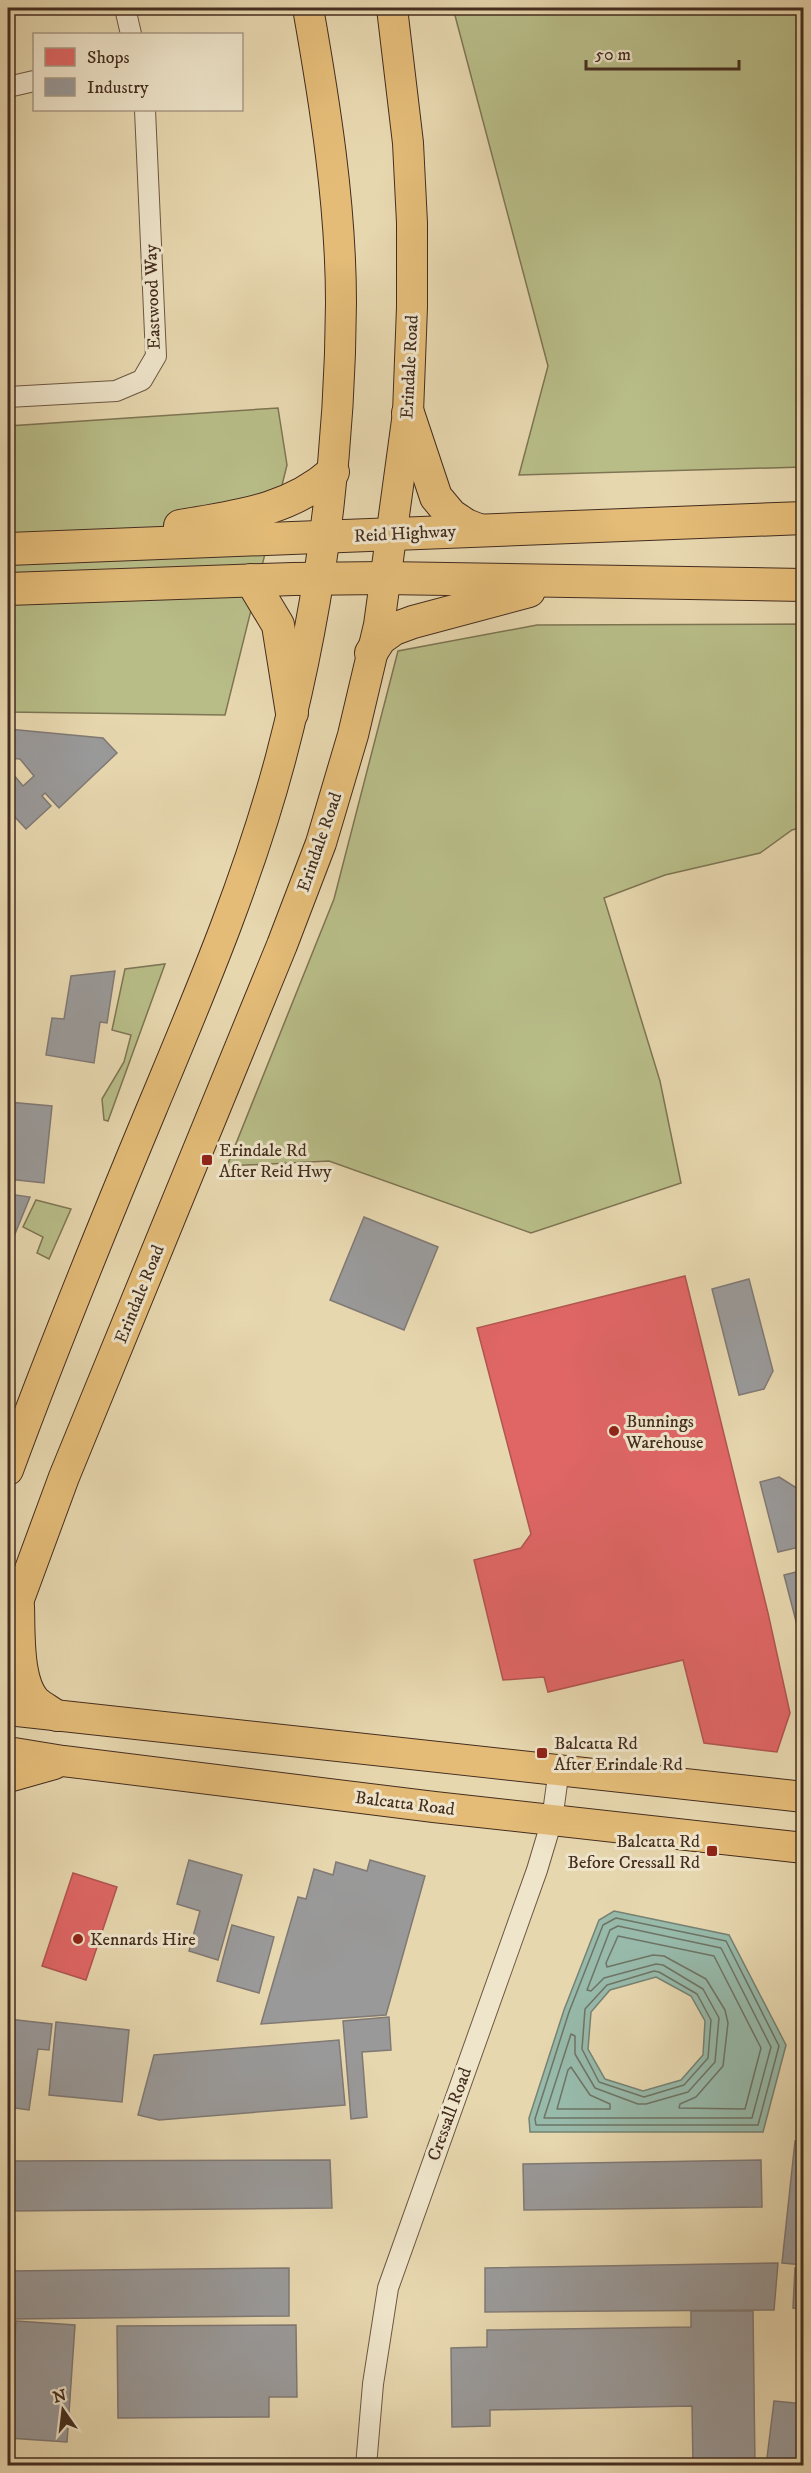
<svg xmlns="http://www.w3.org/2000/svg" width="811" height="2473" font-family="'IM FELL DW Pica',serif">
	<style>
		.green { fill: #b8bd88; stroke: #7e7554; stroke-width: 1.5 }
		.water { fill: #97baab; stroke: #768273; stroke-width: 1.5; fill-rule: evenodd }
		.shops { fill: #e06666; stroke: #b15551; stroke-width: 1.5 }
		.industry { fill: #999; stroke: #807974; stroke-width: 1.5 }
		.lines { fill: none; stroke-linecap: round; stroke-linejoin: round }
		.shore { stroke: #6e7465; stroke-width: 1.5 }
		.minor-casing { stroke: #6d5843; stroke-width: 22 }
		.primary-casing { stroke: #442d1f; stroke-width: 32 }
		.trunk-casing { stroke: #442d1f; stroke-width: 34 }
		.minor { stroke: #efe5cb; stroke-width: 20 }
		.primary { stroke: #e4bc78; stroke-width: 30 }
		.trunk { stroke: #e4bc78; stroke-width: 32 }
		.poi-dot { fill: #8f2418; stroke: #efe5cb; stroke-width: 2 }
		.labels { text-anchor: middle; stroke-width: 6; stroke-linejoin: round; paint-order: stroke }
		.street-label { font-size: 18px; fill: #442d1f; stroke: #efe5cb }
		.poi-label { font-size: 18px; fill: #442d1f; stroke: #efe5cb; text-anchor: start }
	</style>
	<rect width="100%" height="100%" fill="#e7d7af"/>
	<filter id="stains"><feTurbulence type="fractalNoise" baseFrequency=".00333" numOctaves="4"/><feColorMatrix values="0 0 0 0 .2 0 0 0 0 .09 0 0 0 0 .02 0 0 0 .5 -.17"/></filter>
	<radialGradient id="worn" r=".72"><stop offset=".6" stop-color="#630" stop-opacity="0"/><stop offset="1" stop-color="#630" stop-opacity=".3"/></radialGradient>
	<!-- green -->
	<g class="green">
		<polygon points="453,8 803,8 803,467 519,475 548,366"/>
		<polygon points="278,408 287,465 225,715 8,712 8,426"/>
		<polygon points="803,624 803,827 792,830 760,853 665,875 604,898 660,1081 681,1183 531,1233 329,1161 227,1166 334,899 398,651 537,625"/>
		<polygon points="165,964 108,1121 104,1120 102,1099 124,1062 131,1035 112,1030 125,969"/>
		<polygon points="36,1200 71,1209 49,1259 37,1253 43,1237 23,1227"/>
	</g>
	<!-- water -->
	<path class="water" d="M 614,1911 L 729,1935 L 786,2045 L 763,2132 L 530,2132 L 529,2118 L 564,2010 L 599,1920 ZM 656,1977 L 691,1996 L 705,2021 L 703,2055 L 681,2080 L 643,2091 L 605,2079 L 588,2049 L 591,2012 L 610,1990 Z"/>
	<!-- shops -->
	<g class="shops">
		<polygon points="685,1276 768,1613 790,1713 777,1752 704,1743 683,1660 548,1692 544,1677 503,1680 474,1560 521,1548 531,1534 477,1328"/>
		<polygon points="73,1873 117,1887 86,1980 42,1966"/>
	</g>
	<!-- industry -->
	<g class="industry">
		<polygon points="8,729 103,738 117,753 59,808 45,793 42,796 51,806 26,829 14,816 8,817 8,768 23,786 34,776 20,759 8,758"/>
		<polygon points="115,971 107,1023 100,1022 94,1063 46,1055 52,1018 64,1019 71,976"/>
		<polygon points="8,1102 52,1106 44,1183 8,1179"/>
		<polygon points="8,1194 30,1197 8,1251"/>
		<polygon points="364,1217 438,1247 404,1330 330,1300"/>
		<polygon points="749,1279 773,1371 764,1389 739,1395 712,1289"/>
		<polygon points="779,1477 803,1492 804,1546 778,1552 760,1482"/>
		<polygon points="804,1570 804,1652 784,1575"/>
		<polygon points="189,1860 242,1875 218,1960 189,1951 200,1911 177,1904"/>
		<polygon points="370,1860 425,1876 386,2015 261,2024 298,1897 306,1899 314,1869 333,1875 336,1862 367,1871"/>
		<polygon points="232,1925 274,1937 259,1993 217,1981"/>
		<polygon points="389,2017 391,2050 362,2052 367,2117 351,2119 343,2021"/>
		<polygon points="8,2019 52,2024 49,2050 38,2049 29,2110 8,2107"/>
		<polygon points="56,2022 129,2030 122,2102 49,2095"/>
		<polygon points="339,2040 345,2105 159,2120 138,2115 154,2055"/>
		<polygon points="795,2141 804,2142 804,2265 782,2263"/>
		<polygon points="330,2160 332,2208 8,2211 8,2161"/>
		<polygon points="761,2160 762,2207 524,2210 523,2164"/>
		<polygon points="778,2263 774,2310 485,2312 485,2268"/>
		<polygon points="289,2268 289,2316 8,2319 8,2271"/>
		<polygon points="795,2268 804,2269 804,2309 793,2308"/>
		<polygon points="691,2311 753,2311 755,2466 693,2466 692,2406 490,2410 490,2426 452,2427 451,2348 487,2347 487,2330 691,2327"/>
		<polygon points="16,2321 75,2325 67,2442 8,2438"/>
		<polygon points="296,2325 297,2397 269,2397 269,2417 118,2418 117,2326"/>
		<polygon points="774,2401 804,2404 804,2466 766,2466"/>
	</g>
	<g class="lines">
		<!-- shore -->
		<g class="shore">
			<polygon points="616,1918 726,1941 779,2046 758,2125 536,2125 535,2119 569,2012 603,1925"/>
			<polygon points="618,1926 721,1948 771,2047 752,2118 544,2118 571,2034 575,2036 575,2054 595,2088 638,2104 646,2104 688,2092 715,2062 719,2018 703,1989 663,1965 656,1964 604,1978 591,1991 587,1990 610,1930"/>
			<polygon points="618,1936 714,1956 761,2048 745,2109 679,2108 680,2104 696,2097 723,2066 728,2023 725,2010 706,1979 664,1956 653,1955 607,1967 606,1963"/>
			<polygon points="654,1971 659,1972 697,1994 711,2020 708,2058 684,2085 644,2097 599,2082 582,2049 585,2009 607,1985"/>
			<polygon points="571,2067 590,2095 610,2104 610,2109 557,2109 568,2070"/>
		</g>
		<defs>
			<g id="minor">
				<polyline points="125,8 131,34"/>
				<polyline points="8,87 34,81"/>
				<polyline points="8,397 116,391 142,380 156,356 145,110"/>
				<polyline points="366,2466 373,2384 388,2288 537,1870 552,1820 559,1769"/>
			</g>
			<g id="primary">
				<path d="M 8,1470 C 53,1348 102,1228 152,1108 C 200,993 249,878 281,757 C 320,609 340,456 341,303 C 341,205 325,104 308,8"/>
				<path d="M 19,1606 C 20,1632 17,1683 37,1702 C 43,1707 51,1711 57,1716"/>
				<polyline points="8,1629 64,1477 282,945 321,843 353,735 379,625 408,413 412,307 412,223 408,143 392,8"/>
				<polyline points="8,1710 804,1797"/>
				<polyline points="8,1752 63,1761 434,1807 804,1848"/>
				<polyline points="8,1777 54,1764"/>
			</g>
			<g id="trunk">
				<polyline points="408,413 436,497 451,515 466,525 479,530"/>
				<path d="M 180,526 C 237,516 289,511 333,472"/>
				<polyline points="8,549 804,518"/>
				<polyline points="251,580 278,625 292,713"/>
				<polyline points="8,589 293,579 385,578 804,585"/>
				<polyline points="371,653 380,639 394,629 413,622 529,591"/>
			</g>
		</defs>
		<!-- minor casing -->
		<use href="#minor" class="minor-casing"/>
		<!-- primary casing -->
		<use href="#primary" class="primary-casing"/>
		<!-- trunk casing -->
		<use href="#trunk" class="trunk-casing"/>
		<!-- minor -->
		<use href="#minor" class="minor"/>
		<!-- primary -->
		<use href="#primary" class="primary"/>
		<!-- trunk -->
		<use href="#trunk" class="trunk"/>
	</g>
	<!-- markers -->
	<g class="poi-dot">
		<rect x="201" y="1154" width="12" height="12" rx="3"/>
		<circle cx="614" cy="1431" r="6"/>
		<rect x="536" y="1747" width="12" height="12" rx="3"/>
		<rect x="706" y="1845" width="12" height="12" rx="3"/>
		<circle cx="78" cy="1939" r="6"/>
	</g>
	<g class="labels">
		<!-- street labels -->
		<g class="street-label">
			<text transform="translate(152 297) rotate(-92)" y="6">Eastwood Way</text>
			<text transform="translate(409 367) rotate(-87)" y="6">Erindale Road</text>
			<text transform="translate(405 533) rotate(-3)" y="6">Reid Highway</text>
			<text transform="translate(319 842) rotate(-71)" y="6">Erindale Road</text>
			<text transform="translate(139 1294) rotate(-68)" y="6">Erindale Road</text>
			<text transform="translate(405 1803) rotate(7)" y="6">Balcatta Road</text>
			<text transform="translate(449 2114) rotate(-70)" y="6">Cressall Road</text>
		</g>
		<!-- poi labels -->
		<g class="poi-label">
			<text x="219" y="1156">Erindale Rd<tspan x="219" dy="21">After Reid Hwy</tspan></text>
			<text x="626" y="1427">Bunnings<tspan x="626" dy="21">Warehouse</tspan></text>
			<text x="554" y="1749">Balcatta Rd<tspan x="554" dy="21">After Erindale Rd</tspan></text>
			<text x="700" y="1847" text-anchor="end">Balcatta Rd<tspan x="700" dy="21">Before Cressall Rd</tspan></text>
			<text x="90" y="1945">Kennards Hire</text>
		</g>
	</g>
	<!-- margin -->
	<rect width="811" height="2473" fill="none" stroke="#e7d7af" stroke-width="30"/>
	<rect x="9" y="9" width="793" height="2455" fill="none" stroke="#442d1f" stroke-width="3"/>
	<rect x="15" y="15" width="781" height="2443" fill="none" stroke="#442d1f" stroke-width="1.5"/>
	<!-- legend -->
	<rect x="33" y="33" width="210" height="78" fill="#efe5cb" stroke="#ab9b86" stroke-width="1.5"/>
	<rect x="45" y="48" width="30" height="18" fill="#e06666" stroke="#ab9b86" stroke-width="1.5"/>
	<text x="87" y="63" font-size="18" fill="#442d1f">Shops</text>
	<rect x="45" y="78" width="30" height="18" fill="#999999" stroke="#ab9b86" stroke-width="1.5"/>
	<text x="87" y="93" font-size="18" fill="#442d1f">Industry</text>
	<!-- north arrow -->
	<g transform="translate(63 2410) rotate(346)" stroke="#efe5cb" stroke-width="4.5" paint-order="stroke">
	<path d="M0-4.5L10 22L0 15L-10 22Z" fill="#442d1f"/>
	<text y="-9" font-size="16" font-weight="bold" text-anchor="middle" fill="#442d1f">N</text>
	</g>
	<!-- scale -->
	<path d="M586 60v9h153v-9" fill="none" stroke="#442d1f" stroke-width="3"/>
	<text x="595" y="60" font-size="18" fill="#442d1f" stroke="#efe5cb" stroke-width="4.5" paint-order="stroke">50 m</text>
	<rect width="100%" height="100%" filter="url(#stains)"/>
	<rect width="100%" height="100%" fill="url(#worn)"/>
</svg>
